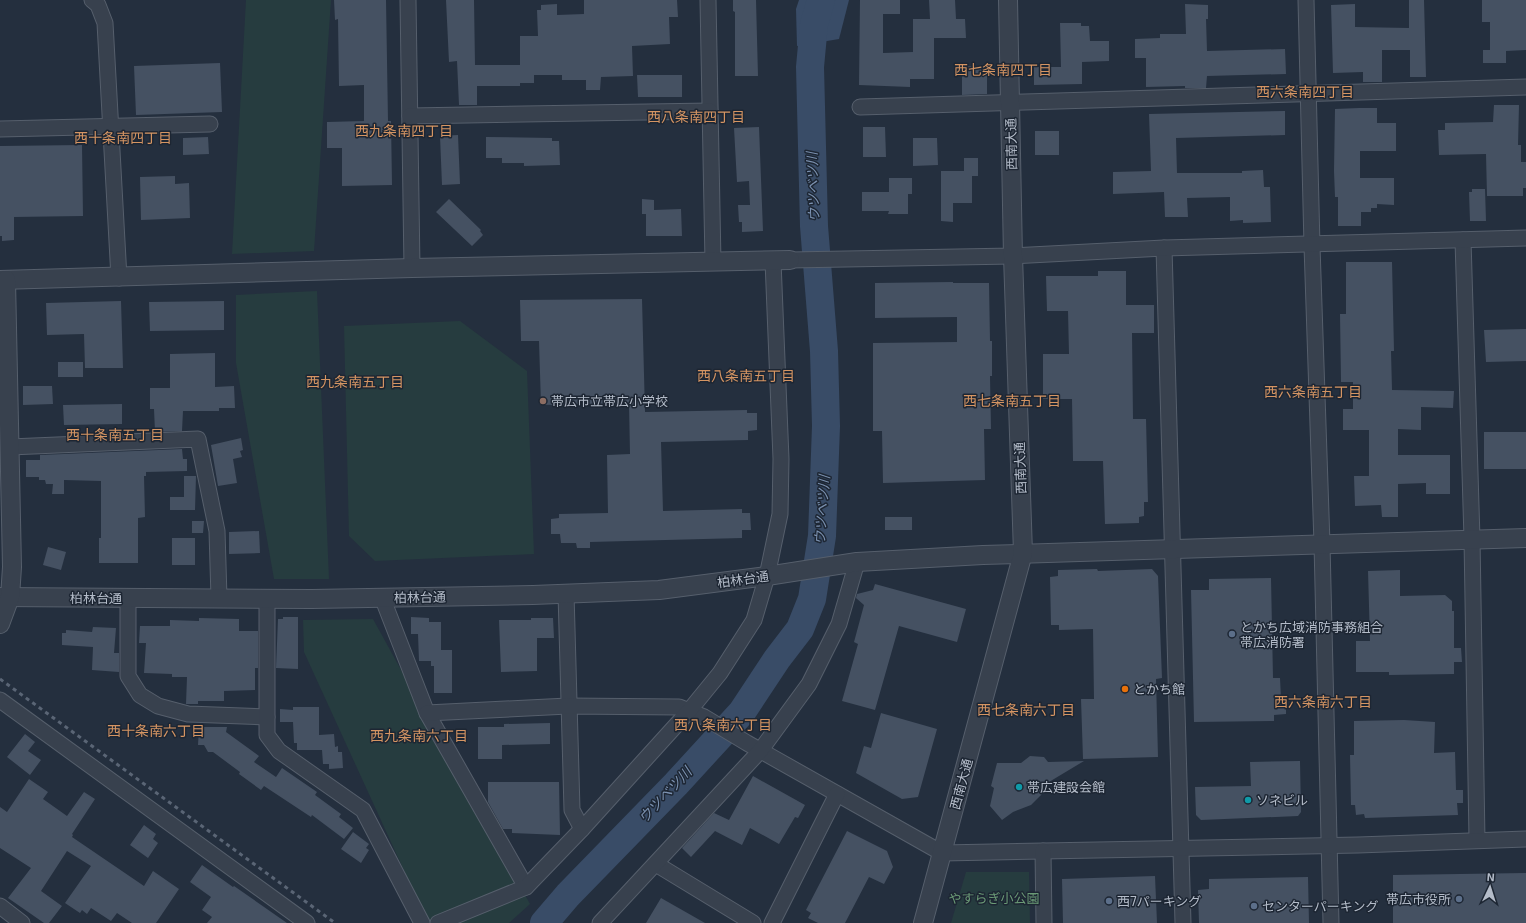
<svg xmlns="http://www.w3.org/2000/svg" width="1526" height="923" font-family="'Exo 2','Noto Sans JP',sans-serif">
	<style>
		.green { fill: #263c3f }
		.water { fill: #394c67 }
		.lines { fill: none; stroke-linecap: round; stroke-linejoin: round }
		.river { stroke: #394c67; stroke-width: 28 }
		.building { fill: #455162 }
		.minor-casing { stroke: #565f6c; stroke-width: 17 }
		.tertiary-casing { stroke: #565f6c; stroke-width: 20 }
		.minor { stroke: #38414e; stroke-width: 15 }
		.tertiary { stroke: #38414e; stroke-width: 18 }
		.rail { stroke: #5a6575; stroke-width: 3; stroke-dasharray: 4 4; stroke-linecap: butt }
		.education-dot { fill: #8d6e63; stroke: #1d2633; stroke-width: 1.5 }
		.service-dot { fill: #5c6f8a; stroke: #1d2633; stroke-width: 1.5 }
		.food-dot { fill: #e8710a; stroke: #1d2633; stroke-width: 1.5 }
		.culture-dot { fill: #0f9aa8; stroke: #1d2633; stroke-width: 1.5 }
		.labels { text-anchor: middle; stroke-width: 3; stroke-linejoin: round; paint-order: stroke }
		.street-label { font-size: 13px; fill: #b4bcc9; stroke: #1d2633 }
		.poi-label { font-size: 13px; fill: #b4bcc9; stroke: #1d2633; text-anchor: start }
		.park-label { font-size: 13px; fill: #6b9a76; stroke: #1d2633 }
		.neighbourhood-label { font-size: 14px; fill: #d59563; stroke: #1d2633 }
		.water-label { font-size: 14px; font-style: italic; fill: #7c92b1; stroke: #1d2633 }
	</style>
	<rect width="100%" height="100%" fill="#242f3e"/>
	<!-- green -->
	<g class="green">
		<polygon points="246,0 331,0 314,251 232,254"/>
		<polygon points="317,291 329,579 274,579 236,363 236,295"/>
		<polygon points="460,321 527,371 534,554 375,561 349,536 344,326"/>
		<polygon points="373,619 530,904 509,923 428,923 304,652 303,620"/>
		<polygon points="966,872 1029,872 1030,923 951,923"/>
	</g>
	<!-- water -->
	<polygon class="water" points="799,0 849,0 839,39 797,46 796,9"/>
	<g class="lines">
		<!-- river -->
		<polyline class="river" points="544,923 568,895 676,784 742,712 777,659 800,629 812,599 822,536 826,426 824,351 814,226 810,67 814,24 821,0"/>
	</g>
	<!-- building -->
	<g class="building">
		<polygon points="334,0 386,0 388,121 391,121 392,185 342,186 342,148 327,148 327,122 364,121 364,85 339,86 338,19 335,20"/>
		<polygon points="446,0 474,0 475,65 520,65 520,36 538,36 537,10 541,10 541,5 557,4 557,15 584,14 584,0 677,0 678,17 669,17 670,44 632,46 633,76 601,77 600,90 586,90 586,80 562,80 562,75 534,75 534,83 520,83 520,86 477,86 477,105 459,105 457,61 449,62"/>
		<polygon points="733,0 756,0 758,76 735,76 735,12 733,11"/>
		<polygon points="860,0 900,0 900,14 883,14 883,53 913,52 913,19 930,19 929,0 955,0 956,19 965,19 966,38 934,38 934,79 910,79 910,87 859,85"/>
		<polygon points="1409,0 1424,0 1426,77 1410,77 1410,50 1382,50 1382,82 1363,82 1363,72 1333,73 1331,5 1355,4 1355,27 1409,28"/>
		<polygon points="1482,0 1526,0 1526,50 1506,51 1506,63 1483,63 1483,50 1490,50 1490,22 1482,22"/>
		<polygon points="1185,4 1208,5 1208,19 1206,19 1207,51 1285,49 1286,74 1207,76 1206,88 1185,88 1185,86 1146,87 1146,58 1135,58 1135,39 1160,38 1160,34 1186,34"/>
		<polygon points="1060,23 1081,23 1081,26 1089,26 1090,41 1109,41 1109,61 1082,62 1082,84 1034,85 1034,67 1061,67"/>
		<polygon points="220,63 222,112 136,115 134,66"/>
		<polygon points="962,66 987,67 987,94 962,95"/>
		<polygon points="637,75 682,75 682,97 638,97"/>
		<polygon points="1494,105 1519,105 1518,145 1521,145 1521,162 1526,162 1526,188 1523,188 1523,196 1487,196 1486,154 1439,155 1438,130 1445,130 1445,123 1493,122"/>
		<polygon points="1359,108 1377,108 1377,123 1396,123 1396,151 1360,151 1360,178 1394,178 1394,205 1377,204 1377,208 1371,208 1371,212 1361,212 1361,226 1338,226 1338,197 1335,197 1334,171 1335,109"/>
		<polygon points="1285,111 1285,135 1176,138 1177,173 1242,173 1242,171 1263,170 1264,187 1270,187 1271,222 1243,223 1243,220 1230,221 1230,197 1187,198 1188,217 1165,217 1164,192 1113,194 1113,172 1151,171 1149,114"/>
		<polygon points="759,127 763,231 742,232 742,222 739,222 738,205 750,205 749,181 737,182 734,128"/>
		<polygon points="863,127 885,127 886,157 863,157"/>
		<rect x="1035" y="131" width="24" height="24"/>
		<polygon points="458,135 460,184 442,185 440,136"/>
		<polygon points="208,137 209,154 183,155 183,138"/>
		<polygon points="486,137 552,138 552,141 559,141 560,165 524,166 524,163 502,163 502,158 486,158"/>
		<polygon points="913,138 937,138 938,165 913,166"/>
		<polygon points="82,145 83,216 14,217 14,240 2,241 2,236 0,236 0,146"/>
		<polygon points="964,158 978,158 978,176 972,176 972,203 953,203 953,222 941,221 941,171 964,171"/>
		<polygon points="175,176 175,184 189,183 190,218 141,220 140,177"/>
		<polygon points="889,178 912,178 912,194 908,194 908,214 888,214 889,211 862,211 862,192 889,192"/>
		<polygon points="1472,189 1485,189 1486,221 1470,221 1469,192 1472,192"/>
		<polygon points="449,199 481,230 480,231 483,235 472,246 436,212"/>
		<polygon points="642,199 654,200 654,210 681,209 682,236 646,236 646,214 642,214"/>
		<polygon points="1346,262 1392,262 1394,351 1391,351 1392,390 1454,391 1453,408 1421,407 1421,430 1398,429 1398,455 1450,455 1450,494 1426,494 1426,483 1398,484 1398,517 1382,517 1381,505 1355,506 1354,476 1369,476 1369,430 1343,430 1343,409 1353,409 1353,382 1341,382 1340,314 1346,314"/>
		<polygon points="1098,271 1126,271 1126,305 1154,305 1154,333 1132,333 1133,419 1146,419 1148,502 1144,502 1144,516 1139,517 1139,523 1105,524 1103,461 1073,461 1072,399 1043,399 1043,354 1069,354 1068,311 1047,311 1046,276 1098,276"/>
		<polygon points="953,282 953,283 989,283 990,341 992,341 992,376 990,376 991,429 984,429 985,480 883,483 882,431 873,431 873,343 957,342 957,317 875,318 875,283"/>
		<polygon points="642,299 645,412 747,410 747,413 757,413 757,430 748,431 748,440 661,442 663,511 742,509 742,513 750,513 751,530 742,530 742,538 590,542 590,548 577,548 576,543 561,543 560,534 551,534 551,519 559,518 559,514 608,513 607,455 630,454 629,403 541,405 539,341 521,341 520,300"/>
		<polygon points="121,301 123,368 85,368 84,334 47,335 46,303"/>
		<polygon points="224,301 224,330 150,331 149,302"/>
		<polygon points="1526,329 1526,361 1486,362 1484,330"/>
		<polygon points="215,353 215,387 234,386 235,408 219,408 219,411 183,411 182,431 155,432 154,409 150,409 150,388 170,388 170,354"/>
		<rect x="58" y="362" width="25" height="15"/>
		<polygon points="23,386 52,386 53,404 23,405"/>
		<polygon points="122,404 122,424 64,425 63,405"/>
		<rect x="1484" y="432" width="42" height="37"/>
		<polygon points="241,438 243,450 240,451 242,457 233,459 237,483 218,486 211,445"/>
		<polygon points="182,449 183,459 187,459 187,471 146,472 146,476 144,476 145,517 138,518 138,563 99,563 99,538 101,538 101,481 64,480 64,494 52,494 53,484 46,484 45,480 39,480 39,477 26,477 26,460 40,460 40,455"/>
		<polygon points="184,476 196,476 195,510 170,510 170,497 184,497"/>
		<rect x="885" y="517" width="27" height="13"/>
		<polygon points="192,521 204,521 203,533 192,533"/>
		<polygon points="259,531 260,553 229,554 229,532"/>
		<rect x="172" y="538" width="23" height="27"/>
		<polygon points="48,547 66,552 61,570 43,565"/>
		<polygon points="1097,569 1098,571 1152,569 1158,576 1162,678 1156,679 1158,757 1083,759 1081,699 1094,699 1093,629 1059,630 1059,625 1051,625 1050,577 1058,576 1058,570"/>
		<polygon points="1400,570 1400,596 1445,595 1452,601 1452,611 1454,611 1454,648 1461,648 1462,662 1454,662 1454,674 1389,675 1389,672 1356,672 1356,641 1370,641 1368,571"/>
		<polygon points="1271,578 1273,678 1280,678 1281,698 1286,698 1286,714 1274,715 1274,721 1194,722 1191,590 1209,590 1209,579"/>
		<polygon points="875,584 966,609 957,642 899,626 875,710 842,701 858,644 854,642 864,605 856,598 857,594 873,590"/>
		<polygon points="283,617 298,617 298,669 276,668 278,619 283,619"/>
		<polygon points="411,617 429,618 429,622 441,622 441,650 452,650 452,693 434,693 434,666 431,666 431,661 419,661 418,634 411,634"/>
		<polygon points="199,618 239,619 239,631 258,631 258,668 255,668 255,690 224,691 224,701 198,701 198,704 186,704 187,677 172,677 172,674 144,673 146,643 139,643 140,626 170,626 170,620 199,621"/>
		<polygon points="531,618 553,618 554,638 537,638 537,671 501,672 499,620 531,620"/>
		<polygon points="93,627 116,628 114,653 119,653 119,672 92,670 93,647 62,645 62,633 66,633 66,630 92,632"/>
		<polygon points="293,707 319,707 319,735 334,734 335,747 338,746 338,752 342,752 343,768 329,769 329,764 323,764 322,750 297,750 297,743 294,743 293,722 280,722 280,709 293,710"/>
		<polygon points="881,713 937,729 918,797 902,799 856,773 864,746 871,748"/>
		<polygon points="1404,720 1435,722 1434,753 1455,752 1456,790 1463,790 1463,803 1457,803 1458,815 1365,818 1364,814 1356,815 1355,805 1351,805 1350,755 1354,755 1354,721"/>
		<polygon points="550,723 550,744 502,745 502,759 478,759 478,727 504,727 504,724"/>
		<polygon points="199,727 227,727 226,732 259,756 254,762 276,777 282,768 317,792 315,795 341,814 339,817 353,828 344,839 312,815 311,817 264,786 261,790 239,774 240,772 213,752 208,752 204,745 198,745"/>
		<polygon points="25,734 35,742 28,751 41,760 30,775 7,757"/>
		<polygon points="1030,756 1044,757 1048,762 1084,761 1049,782 1045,791 1031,805 1013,812 1002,820 990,806 994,788 991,786 997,763 1021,763"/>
		<polygon points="1300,761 1301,812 1298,816 1201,820 1196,815 1195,787 1251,786 1250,762"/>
		<polygon points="753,776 805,805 798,818 795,817 779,844 750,828 742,845 715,831 691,857 682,848 714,813 729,820"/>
		<polygon points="29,779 48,792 43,799 67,816 84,792 95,799 72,834 73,835 72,837 144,886 153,871 179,889 156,923 132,923 117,913 111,921 91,908 87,914 82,910 80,913 65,903 91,866 67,851 41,891 62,906 49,923 44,923 8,898 31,868 0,848 0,807 7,812"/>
		<polygon points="488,782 559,782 560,835 512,833 512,829 503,829 488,802"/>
		<polygon points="144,825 156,834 153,839 158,843 148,858 130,845"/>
		<polygon points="847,831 887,851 893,867 884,884 869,877 845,923 818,923 808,918 811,913 806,910"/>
		<polygon points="353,832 369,844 366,848 369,850 361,863 341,849"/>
		<polygon points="202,865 233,887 234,886 287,923 207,923 212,917 202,910 211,897 190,882"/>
		<polygon points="1526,873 1526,923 1393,923 1393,875"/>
		<polygon points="1155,876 1157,923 1063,923 1062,879"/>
		<polygon points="1308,877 1309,923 1199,923 1198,890 1209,889 1209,879"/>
		<polygon points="661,898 705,923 646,923"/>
	</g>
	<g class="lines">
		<defs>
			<g id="minor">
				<polyline points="92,0 98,5 105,23 119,278"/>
				<polyline points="408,0 412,268"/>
				<polyline points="708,0 713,262"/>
				<polyline points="1306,0 1312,246 1322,544 1331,923"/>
				<polyline points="860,107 1526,87"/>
				<polyline points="410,116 710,111"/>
				<polyline points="0,129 210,124"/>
				<polyline points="1463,240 1472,539 1477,840"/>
				<polyline points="1164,248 1183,923"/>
				<polyline points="790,260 1013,256 1164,248 1526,238"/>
				<polyline points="10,447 198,439 217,531 219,598"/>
				<polyline points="566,593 572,810 582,829"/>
				<polyline points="382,597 427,713 526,887"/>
				<polyline points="128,598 128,676 140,695 158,706 188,714 267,717"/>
				<polyline points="267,599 267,735 279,751 363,810 422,923"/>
				<polyline points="0,700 307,923"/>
				<polyline points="427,713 568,706 679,707 704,717 747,743 942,853 1358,845 1526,839"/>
				<polyline points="1043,851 1044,923"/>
				<polyline points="656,864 753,923"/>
				<polyline points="0,906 22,923"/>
				<polyline points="438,923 526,887 582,829 689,711 720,673 754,620 767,576 780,514 781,459 773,261"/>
				<polyline points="600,923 760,751 809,684 839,624 857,562"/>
				<polyline points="772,923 837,794"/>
			</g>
			<g id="tertiary">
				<polyline points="0,280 412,268 790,260"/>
				<polyline points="0,597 312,599 533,595 659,590 767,576 857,562 983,555 1526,538"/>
				<polyline points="0,624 10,597 12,567 6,280"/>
				<polyline points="923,923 1023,553 1013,256 1008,0"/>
			</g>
		</defs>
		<!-- minor casing -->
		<use href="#minor" class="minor-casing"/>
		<!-- tertiary casing -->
		<use href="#tertiary" class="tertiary-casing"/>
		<!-- minor -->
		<use href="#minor" class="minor"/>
		<!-- tertiary -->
		<use href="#tertiary" class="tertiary"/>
		<!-- rail -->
		<polyline class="rail" points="0,679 335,923"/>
	</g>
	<!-- markers -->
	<circle class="education-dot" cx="543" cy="401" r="4"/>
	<g class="service-dot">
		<circle cx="1232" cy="634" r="4"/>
		<circle cx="1459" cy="899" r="4"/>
		<circle cx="1109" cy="901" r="4"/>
		<circle cx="1254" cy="906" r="4"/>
	</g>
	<circle class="food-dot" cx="1125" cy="689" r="4"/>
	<g class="culture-dot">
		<circle cx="1019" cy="787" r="4"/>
		<circle cx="1248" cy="800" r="4"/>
	</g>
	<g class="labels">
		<!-- street labels -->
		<g class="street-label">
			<text transform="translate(1011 144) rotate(-91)" y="5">西南大通</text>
			<text transform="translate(1020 468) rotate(-92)" y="5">西南大通</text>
			<text transform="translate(743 579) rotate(-8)" y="5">柏林台通</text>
			<text transform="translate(420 597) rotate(-1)" y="5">柏林台通</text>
			<text x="96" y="603">柏林台通</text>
			<text transform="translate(961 784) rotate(-75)" y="5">西南大通</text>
		</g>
		<!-- poi labels -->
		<g class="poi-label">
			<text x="551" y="406">帯広市立帯広小学校</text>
			<text x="1240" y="632">とかち広域消防事務組合<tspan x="1240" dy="15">帯広消防署</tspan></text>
			<text x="1133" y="694">とかち館</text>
			<text x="1027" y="792">帯広建設会館</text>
			<text x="1256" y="805">ソネビル</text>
			<text x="1451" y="904" text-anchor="end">帯広市役所</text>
			<text x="1117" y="906">西7パーキング</text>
			<text x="1262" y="911">センターパーキング</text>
		</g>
		<!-- park labels -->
		<g class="park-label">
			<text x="994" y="903">やすらぎ小公園</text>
		</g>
		<!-- neighbourhood labels -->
		<g class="neighbourhood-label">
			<text x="1003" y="75">西七条南四丁目</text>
			<text x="1305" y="97">西六条南四丁目</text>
			<text x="696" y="122">西八条南四丁目</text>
			<text x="404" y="136">西九条南四丁目</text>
			<text x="123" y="143">西十条南四丁目</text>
			<text x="746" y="381">西八条南五丁目</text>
			<text x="355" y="387">西九条南五丁目</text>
			<text x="1313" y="397">西六条南五丁目</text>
			<text x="1012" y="406">西七条南五丁目</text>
			<text x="115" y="440">西十条南五丁目</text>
			<text x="1323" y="707">西六条南六丁目</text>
			<text x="1026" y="715">西七条南六丁目</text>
			<text x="723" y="730">西八条南六丁目</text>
			<text x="156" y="736">西十条南六丁目</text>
			<text x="419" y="741">西九条南六丁目</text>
		</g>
		<!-- water labels -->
		<g class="water-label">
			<text transform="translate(813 187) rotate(-92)" y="5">ウツベツ川</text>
			<text transform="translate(822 510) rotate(-86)" y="5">ウツベツ川</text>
			<text transform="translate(665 795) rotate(-47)" y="5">ウツベツ川</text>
		</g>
	</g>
	<!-- north arrow -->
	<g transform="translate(1490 887) rotate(4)" stroke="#1d2633" stroke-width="3" paint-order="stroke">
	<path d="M0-3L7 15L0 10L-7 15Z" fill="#b4bcc9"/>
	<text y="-6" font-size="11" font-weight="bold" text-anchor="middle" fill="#b4bcc9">N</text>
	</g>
</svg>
